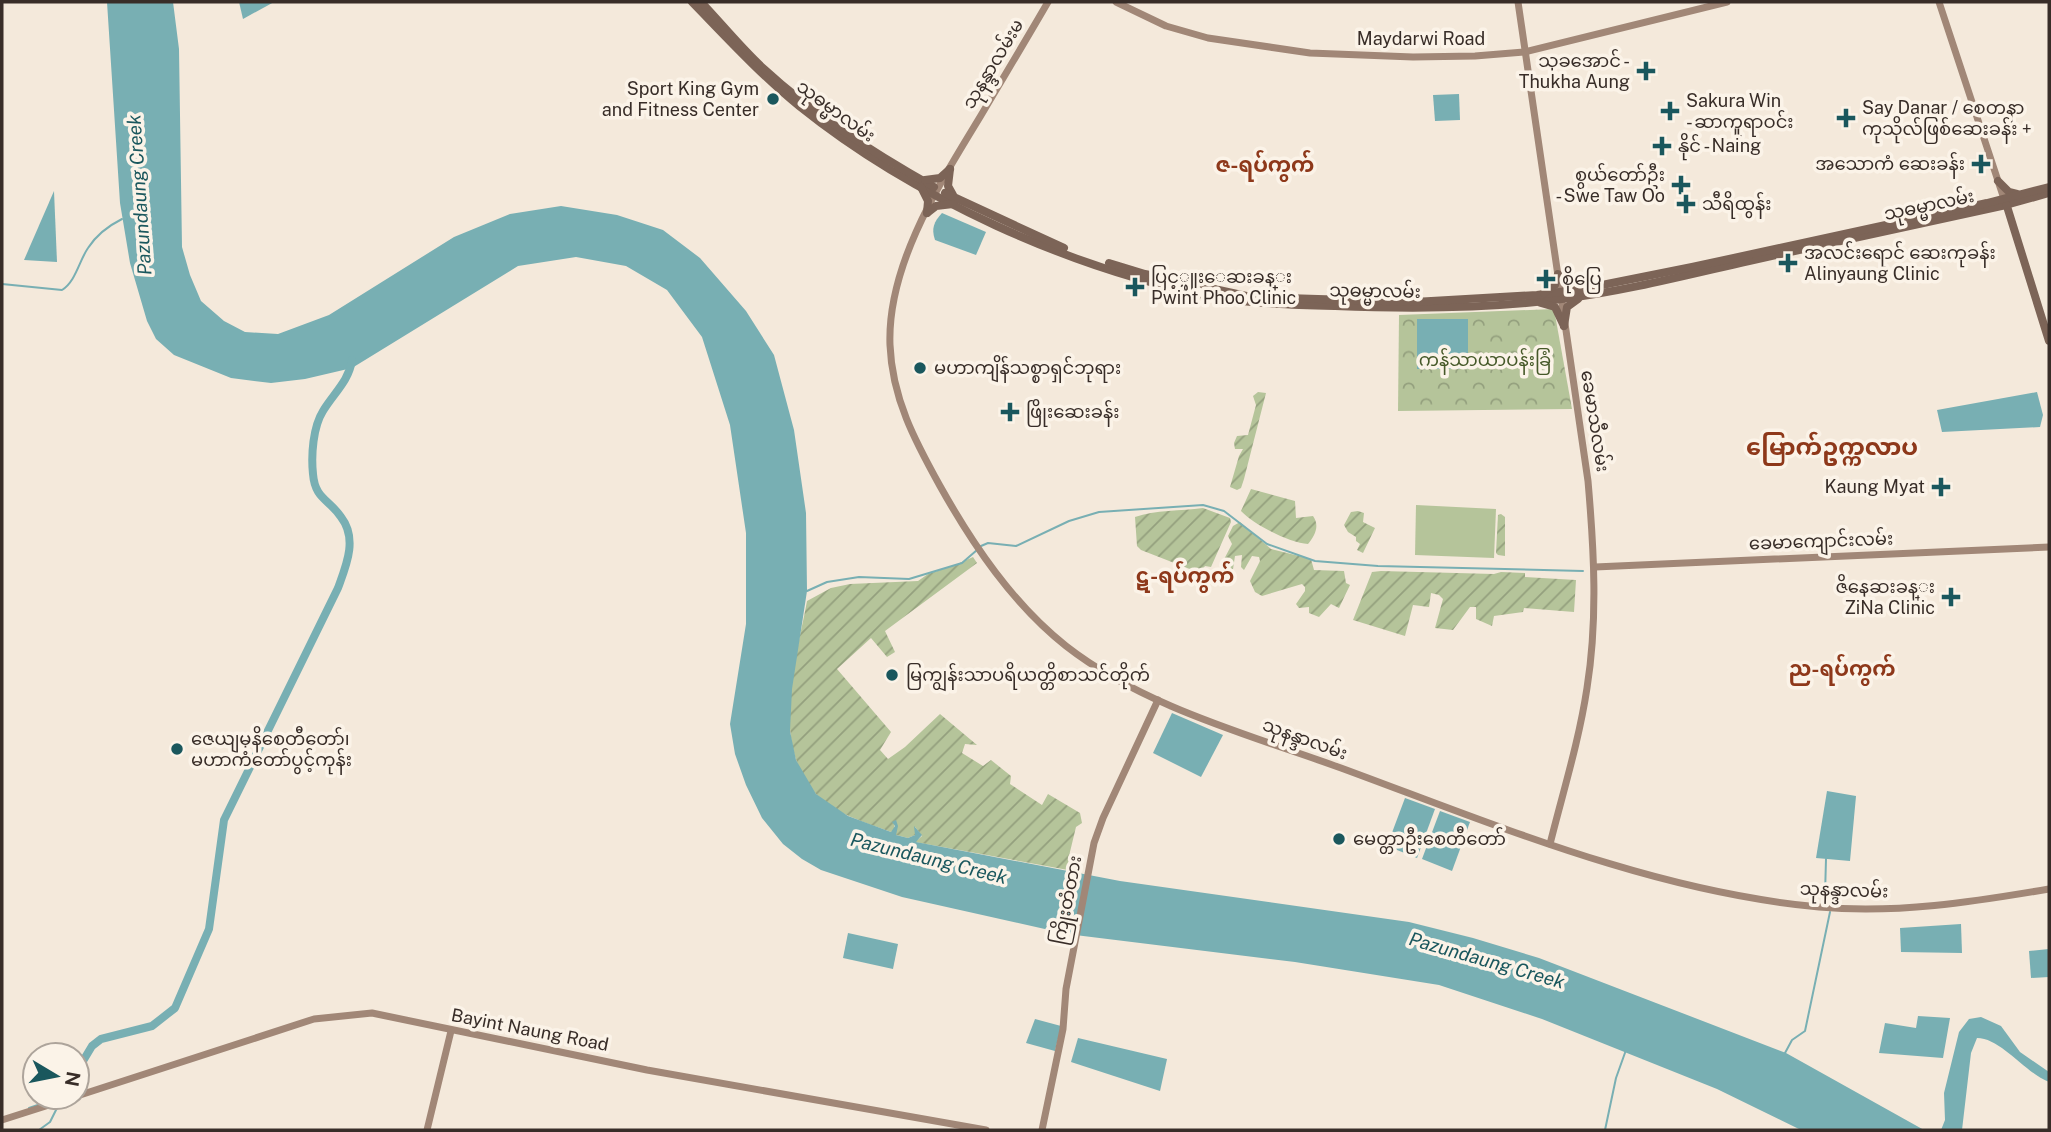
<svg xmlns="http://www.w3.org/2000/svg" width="2051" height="1132" font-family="'Public Sans','Noto Sans Myanmar',sans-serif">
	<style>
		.grass { fill: #b5c49a }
		.park { fill: url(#park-crowns) }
		.garden { fill: url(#garden-furrows) }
		.water { fill: #78afb3 }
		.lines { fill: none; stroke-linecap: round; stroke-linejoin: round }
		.stream { stroke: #78afb3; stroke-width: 2 }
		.river { stroke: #78afb3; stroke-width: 8 }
		.secondary { stroke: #a18777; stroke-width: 7 }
		.primary { stroke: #7c6457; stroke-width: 8 }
		.poi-dot { fill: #1a575d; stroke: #fbf3e8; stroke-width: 2.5 }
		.labels { text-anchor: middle; stroke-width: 7; stroke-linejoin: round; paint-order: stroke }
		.street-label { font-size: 18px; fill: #382d28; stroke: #fbf3e8 }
		.poi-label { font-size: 18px; fill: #382d28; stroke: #fbf3e8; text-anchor: start }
		.park-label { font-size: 18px; fill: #465929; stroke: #fbf3e8 }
		.water-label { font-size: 19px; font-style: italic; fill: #1a575d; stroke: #fbf3e8 }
		.quarter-label { font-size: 21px; font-weight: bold; fill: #8e381a; stroke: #fbf3e8 }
		.district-label { font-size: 24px; font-weight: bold; fill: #8e381a; stroke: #fbf3e8 }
	</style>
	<defs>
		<pattern id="park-crowns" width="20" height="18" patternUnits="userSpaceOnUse" patternTransform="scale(1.75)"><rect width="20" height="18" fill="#b5c49a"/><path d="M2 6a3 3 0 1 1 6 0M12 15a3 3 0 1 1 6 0" fill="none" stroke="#94a07e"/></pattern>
		<pattern id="garden-furrows" width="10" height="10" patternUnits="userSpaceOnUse" patternTransform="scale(1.75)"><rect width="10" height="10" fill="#b5c49a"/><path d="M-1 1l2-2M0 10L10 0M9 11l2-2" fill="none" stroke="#94a07e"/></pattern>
	</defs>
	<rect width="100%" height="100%" fill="#f4e9db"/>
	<!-- grass -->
	<polygon class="grass" points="1416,505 1496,509 1494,558 1415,555"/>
	<!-- park -->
	<polygon class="park" points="1554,309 1572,409 1398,411 1399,315"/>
	<!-- garden -->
	<g class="garden">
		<polygon points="1258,392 1266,393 1244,479 1241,488 1237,490 1230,487 1239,456 1243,449 1235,449 1234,443 1237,436 1248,435 1256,405 1253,396"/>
		<path d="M 1251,489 L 1295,501 L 1296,518 L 1313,516 C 1320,526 1315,535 1308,544 C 1290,543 1254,525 1241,511 Z"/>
		<path d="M 1203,508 L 1230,518 L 1231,522 L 1211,567 L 1205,566 L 1200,573 L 1141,550 L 1137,546 L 1135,517 C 1155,510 1181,511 1203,508 Z"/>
		<polygon points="1358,511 1364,513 1363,522 1375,528 1363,553 1357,550 1360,544 1356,541 1356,537 1348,532 1344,525 1351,512"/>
		<polygon points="1501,514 1505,517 1505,556 1498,555 1496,553 1498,515"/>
		<polygon points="1240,522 1271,549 1311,559 1314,570 1344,571 1346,583 1350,585 1339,608 1331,604 1319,617 1309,613 1309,607 1299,608 1296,604 1305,591 1305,587 1302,584 1262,596 1255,592 1250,581 1260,561 1259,557 1252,556 1244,570 1241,567 1242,555 1235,556 1233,569 1229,571 1220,567 1232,544 1228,536 1233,526"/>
		<path d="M 973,557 L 977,563 L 885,631 L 895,652 L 887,657 L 871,638 L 837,669 L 891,732 L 880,750 L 888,759 L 905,747 L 940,714 L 977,745 L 965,744 L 962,753 L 983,766 L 991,760 L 1011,776 L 1010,784 L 1042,805 L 1048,794 L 1080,813 L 1082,823 L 1076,827 L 1069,856 L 1068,870 L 915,842 L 922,836 L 915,827 L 915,835 L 908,838 L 896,835 L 895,820 L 894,830 L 891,832 C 867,823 832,813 815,793 C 770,741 796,661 807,601 L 831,588 L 850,584 L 918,581 L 928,574 L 953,566 Z"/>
		<polygon points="1381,571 1494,574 1501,572 1525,573 1525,577 1576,580 1574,612 1524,608 1523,612 1494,616 1492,626 1476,619 1476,607 1470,607 1453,630 1435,628 1443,599 1439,595 1431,593 1429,607 1413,605 1405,636 1353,620 1372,572"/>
	</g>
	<!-- water -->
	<g class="water">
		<polygon points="107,2 173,2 179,49 182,247 190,275 201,301 224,321 245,332 278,334 329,315 454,237 510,214 561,206 617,215 663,230 700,258 746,311 774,355 794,430 806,513 807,591 792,689 790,731 796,760 816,794 848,816 891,832 895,826 892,822 896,820 898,826 896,835 908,838 915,835 914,826 922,835 916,842 1120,881 1409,922 1473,938 1539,958 1786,1053 1924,1130 1801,1130 1717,1089 1542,1019 1439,985 1295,962 1067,934 902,897 821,870 802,859 783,844 762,818 746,785 735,754 730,724 746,624 746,533 730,425 702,337 667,290 626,266 576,257 518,266 352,368 305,379 271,383 231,378 174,355 156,339 147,321 130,263 120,203"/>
		<polygon points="239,2 274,2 243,19"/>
		<polygon points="1459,94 1460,120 1435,121 1433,95"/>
		<polygon points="54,191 57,262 24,260"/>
		<path d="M 942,213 L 986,232 L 976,255 L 935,240 C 931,228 934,222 942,213 Z"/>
		<rect x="1417" y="319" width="51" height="50"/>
		<polygon points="2037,392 2043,415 2040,427 1942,432 1937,410"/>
		<polygon points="1172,713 1223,735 1201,777 1153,753"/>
		<polygon points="1827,791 1856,796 1850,861 1816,858"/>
		<polygon points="1405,798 1435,809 1417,858 1387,846"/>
		<polygon points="1440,811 1470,822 1452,871 1422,859"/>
		<polygon points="1961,924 1962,953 1901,952 1900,928"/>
		<polygon points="848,933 898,944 893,969 843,958"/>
		<polygon points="2049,949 2049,977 2031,978 2029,951"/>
		<polygon points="1918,1016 1950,1018 1943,1058 1879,1053 1885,1023 1916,1028"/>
		<path d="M 1981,1017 L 2001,1026 L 2020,1052 L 2049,1072 L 2049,1082 C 2025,1073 2001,1038 1977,1038 L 1971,1053 L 1962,1130 L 1941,1130 L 1945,1120 L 1944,1093 L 1959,1032 L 1969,1019 Z"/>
		<polygon points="1035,1019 1061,1026 1055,1051 1026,1043"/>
		<polygon points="1078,1038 1167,1059 1160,1091 1071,1062"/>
	</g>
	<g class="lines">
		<!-- stream -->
		<g class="stream">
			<path d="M 2,284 L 62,290 C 76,281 79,261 88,248 C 97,234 108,226 122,219"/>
			<polyline points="981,546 988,543 1016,546 1069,521 1099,512 1203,505 1224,511 1267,544 1315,561 1378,566 1583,571"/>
			<polyline points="807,591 827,582 859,577 909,579 962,563 977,550"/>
			<polyline points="1826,859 1825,895 1832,901 1831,907"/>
			<polyline points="1785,1053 1792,1040 1805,1031 1830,912"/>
			<polyline points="29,1108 61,1097"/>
			<polyline points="39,1130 50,1122 59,1104"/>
			<polyline points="1605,1130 1616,1078 1626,1050"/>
		</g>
		<!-- river -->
		<path class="river" d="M 77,1071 L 92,1046 L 101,1039 L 152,1026 L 175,1008 L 209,929 L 224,820 L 338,588 C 346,566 358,539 341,517 C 329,499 315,499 313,474 C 311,455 313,427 323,411 C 334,393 349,381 352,360"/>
		<!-- secondary -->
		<g class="secondary">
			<path d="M 1048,2 C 1026,40 1003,78 980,117 C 940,183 887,265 890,345 C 892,398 915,441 940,486 C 973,545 1013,604 1066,646 C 1144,707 1250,735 1341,768 C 1496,825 1654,892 1819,907 C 1896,914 1973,902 2049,889"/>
			<polyline points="1116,2 1166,26 1208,38 1310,53 1413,57 1475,56 1524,52 1727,2"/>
			<path d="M 1518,2 L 1588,481 C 1594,550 1598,619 1587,688 C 1579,741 1563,792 1550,844"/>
			<polyline points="1939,2 2004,199"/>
			<polyline points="1595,567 2049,547"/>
			<polyline points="77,1096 314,1019 372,1013 647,1070 986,1130"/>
			<polyline points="2,1120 74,1097"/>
			<polyline points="427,1130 451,1031"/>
			<polyline points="1042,1130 1063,1029 1066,989 1094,843 1103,818 1158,700"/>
		</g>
		<!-- primary -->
		<g class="primary">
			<path d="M 692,2 C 727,38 760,74 799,106 C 912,197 1072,270 1215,297 C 1254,304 1295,305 1335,306 C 1410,309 1487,309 1562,299 C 1625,291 1687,275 1749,261 C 1835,242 1921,224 2006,205 L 2049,193"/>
			<path d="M 701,2 C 722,24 742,49 764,69 C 814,115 875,154 934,187"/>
			<polyline points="950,169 948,186 953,195"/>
			<polyline points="925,180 940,178 950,169"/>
			<polyline points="1998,181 2009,192 2017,194"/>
			<polyline points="921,187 928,201 927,213"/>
			<polyline points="945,193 1064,248"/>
			<polyline points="2005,200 2049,341"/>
			<polyline points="927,213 936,206 953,204"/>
			<polyline points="1109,263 1145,274 1251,297 1414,302 1537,295 1582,289 1692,267 1987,203 2049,187"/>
			<polyline points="1544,293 1555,285 1558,274"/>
			<polyline points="1541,303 1555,307 1564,326"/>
			<polyline points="1564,326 1567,307 1578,299"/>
		</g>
	</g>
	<!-- markers -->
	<g class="poi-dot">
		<path d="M1642.5 60.5h7v7h7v7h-7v7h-7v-7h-7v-7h7z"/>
		<circle cx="773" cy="99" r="7"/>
		<path d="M1666.5 100.5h7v7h7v7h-7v7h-7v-7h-7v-7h7z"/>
		<path d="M1842.5 107.5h7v7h7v7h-7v7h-7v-7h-7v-7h7z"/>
		<path d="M1658.5 135.5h7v7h7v7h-7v7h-7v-7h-7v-7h7z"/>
		<path d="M1977.5 153.5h7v7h7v7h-7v7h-7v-7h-7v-7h7z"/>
		<path d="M1677.5 174.5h7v7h7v7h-7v7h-7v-7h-7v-7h7z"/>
		<path d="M1682.5 193.5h7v7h7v7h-7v7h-7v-7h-7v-7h7z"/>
		<path d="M1784.5 252.5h7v7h7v7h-7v7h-7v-7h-7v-7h7z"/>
		<path d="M1542.5 268.5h7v7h7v7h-7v7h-7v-7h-7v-7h7z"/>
		<path d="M1131.5 276.5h7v7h7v7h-7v7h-7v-7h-7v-7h7z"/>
		<circle cx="920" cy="368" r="7"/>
		<path d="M1006.5 401.5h7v7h7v7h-7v7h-7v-7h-7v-7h7z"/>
		<path d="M1937.5 476.5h7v7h7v7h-7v7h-7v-7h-7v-7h7z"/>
		<path d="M1947.5 586.5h7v7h7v7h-7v7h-7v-7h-7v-7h7z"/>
		<circle cx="892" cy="675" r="7"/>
		<circle cx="177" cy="749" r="7"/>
		<circle cx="1339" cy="839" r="7"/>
	</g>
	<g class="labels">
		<!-- street labels -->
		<g class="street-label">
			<text x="1421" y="45">Maydarwi Road</text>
			<text transform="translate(993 64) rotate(-59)" y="6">သုနန္ဒာလမ်းမ</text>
			<text transform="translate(836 111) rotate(36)" y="6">သုဓမ္မာလမ်း</text>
			<text transform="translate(1929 205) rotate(-12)" y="6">သုဓမ္မာလမ်း</text>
			<text transform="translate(1375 291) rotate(1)" y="6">သုဓမ္မာလမ်း</text>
			<text transform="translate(1595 421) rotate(81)" y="6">ခေမာသီလမ်း</text>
			<text transform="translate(1821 541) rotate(-2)" y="6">ခေမာကျောင်းလမ်း</text>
			<text transform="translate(1305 739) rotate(20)" y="6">သုနန္ဒာလမ်း</text>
			<text transform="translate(1844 890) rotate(2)" y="6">သုနန္ဒာလမ်း</text>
			<text transform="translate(1067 900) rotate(-79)" y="6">ကြိုးတံတား</text>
			<text transform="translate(530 1030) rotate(11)" y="6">Bayint Naung Road</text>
		</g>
		<!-- poi labels -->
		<g class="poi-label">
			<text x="1630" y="67" text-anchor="end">သုခအောင် -<tspan x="1630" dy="21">Thukha Aung</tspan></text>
			<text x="759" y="95" text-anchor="end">Sport King Gym<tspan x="759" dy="21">and Fitness Center</tspan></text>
			<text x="1686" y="107">Sakura Win<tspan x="1686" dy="21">- ဆာကူရာဝင်း</tspan></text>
			<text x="1862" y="114">Say Danar / စေတနာ<tspan x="1862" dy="21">ကုသိုလ်ဖြစ်ဆေးခန်း +</tspan></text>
			<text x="1678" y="152">နိုင် - Naing</text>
			<text x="1965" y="170" text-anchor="end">အသောကံ ဆေးခန်း</text>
			<text x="1665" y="181" text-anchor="end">စွယ်တော်ဦး<tspan x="1665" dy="21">- Swe Taw Oo</tspan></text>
			<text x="1702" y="210">သီရိထွန်း</text>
			<text x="1804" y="259">အလင်းရောင် ဆေးကုခန်း<tspan x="1804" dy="21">Alinyaung Clinic</tspan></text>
			<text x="1151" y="283">ပြင့္ဖူးေဆးခန္း<tspan x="1151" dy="21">Pwint Phoo Clinic</tspan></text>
			<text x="1562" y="285">စိုပြေ</text>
			<text x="934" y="374">မဟာကျိန်သစ္စာရှင်ဘုရား</text>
			<text x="1026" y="418">ဖြိုးဆေးခန်း</text>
			<text x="1925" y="493" text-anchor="end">Kaung Myat</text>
			<text x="1935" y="593" text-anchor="end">ဇိနေဆးခန္း<tspan x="1935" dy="21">ZiNa Clinic</tspan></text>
			<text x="906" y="681">မြကျွန်းသာပရိယတ္တိစာသင်တိုက်</text>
			<text x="191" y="745">ဇေယျမုနိစေတီတော်၊<tspan x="191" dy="21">မဟာကံတော်ပွင့်ကုန်း</tspan></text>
			<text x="1353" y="845">မေတ္တာဦးစေတီတော်</text>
		</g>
		<!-- park labels -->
		<g class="park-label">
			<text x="1485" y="366">ကန်သာယာပန်းခြံ</text>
		</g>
		<!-- water labels -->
		<g class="water-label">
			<text transform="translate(139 195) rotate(-94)" y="7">Pazundaung Creek</text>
			<text transform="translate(929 858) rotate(14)" y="7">Pazundaung Creek</text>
			<text transform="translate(1487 960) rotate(16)" y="7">Pazundaung Creek</text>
		</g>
		<!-- quarter labels -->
		<g class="quarter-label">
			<text x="1265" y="172">ဇ-ရပ်ကွက်</text>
			<text x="1185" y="583">ဋ-ရပ်ကွက်</text>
			<text x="1842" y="676">ည-ရပ်ကွက်</text>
		</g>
		<!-- district labels -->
		<g class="district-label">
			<text x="1832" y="455">မြောက်‌ဥက္ကလာပ</text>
		</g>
	</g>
	<!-- border -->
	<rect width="2051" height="1132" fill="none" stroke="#382d28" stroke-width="7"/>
	<!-- north arrow -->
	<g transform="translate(56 1076) rotate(100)"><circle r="33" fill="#fbf3e8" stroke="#ada49b" stroke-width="2"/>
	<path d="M0-5L12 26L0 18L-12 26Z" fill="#1a575d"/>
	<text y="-10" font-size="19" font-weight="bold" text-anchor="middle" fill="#382d28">N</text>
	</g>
</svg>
